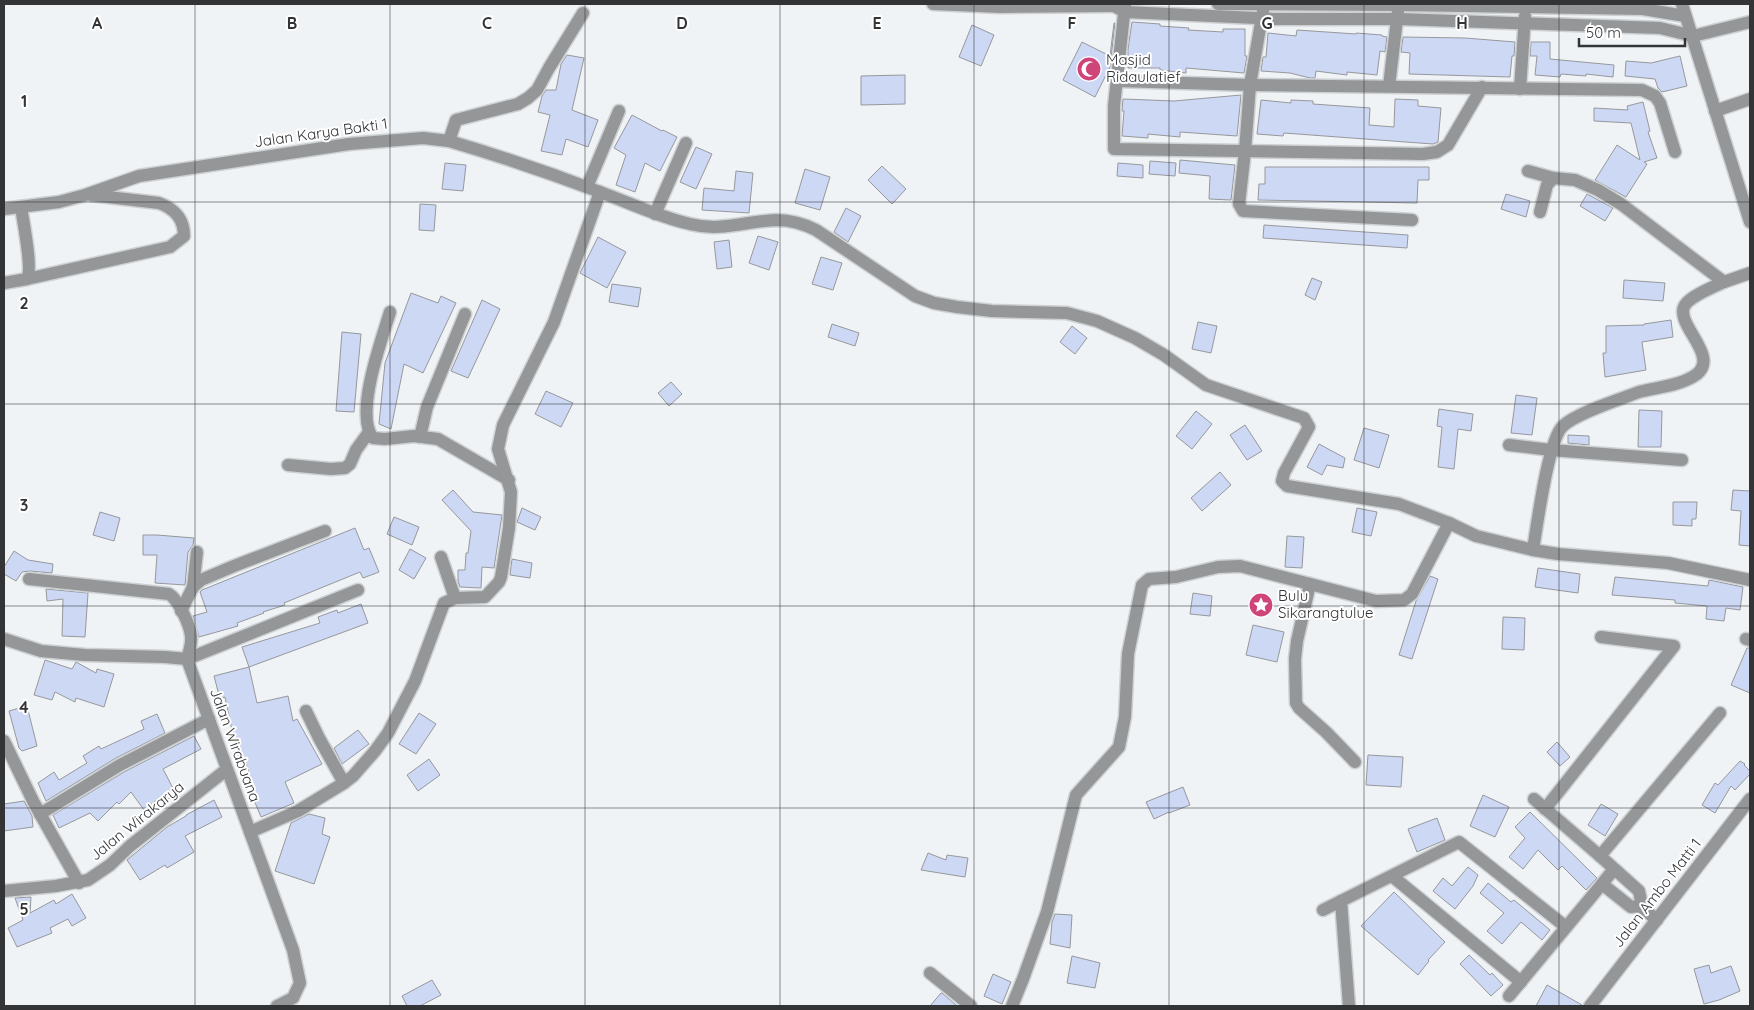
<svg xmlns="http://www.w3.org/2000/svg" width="1754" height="1010" font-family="Quicksand,sans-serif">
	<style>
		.building { fill: #cdd8f5; stroke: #96989c }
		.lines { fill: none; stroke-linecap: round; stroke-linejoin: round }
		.minor-casing { stroke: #cdd1d3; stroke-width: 15 }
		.minor { stroke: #949697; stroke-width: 12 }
		.grid { fill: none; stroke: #333436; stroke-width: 1; stroke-opacity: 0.55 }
		.labels { text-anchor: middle; stroke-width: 4; stroke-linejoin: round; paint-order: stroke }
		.poi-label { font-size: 15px; fill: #333436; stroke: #fff; text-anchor: start }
		.street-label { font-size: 15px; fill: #333436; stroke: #fff }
		.grid-label { font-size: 16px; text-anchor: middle; font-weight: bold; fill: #333436; stroke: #fff; stroke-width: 4; stroke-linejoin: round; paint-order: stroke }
	</style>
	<rect width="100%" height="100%" fill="#eff3f6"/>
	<!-- building -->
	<g class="building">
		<polygon points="1132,22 1160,24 1160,26 1189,28 1188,30 1223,32 1223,29 1245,29 1245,56 1247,56 1244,73 1186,68 1186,73 1160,70 1160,68 1128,68 1128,49"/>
		<polygon points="1114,23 1115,23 1110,67 1095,97 1063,80 1082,42 1110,56"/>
		<polygon points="972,25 994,35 981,66 959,57"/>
		<polygon points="1297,30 1356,34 1356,33 1382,35 1382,36 1387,37 1385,52 1380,51 1377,75 1347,72 1347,75 1316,71 1315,78 1310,78 1290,73 1261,71 1263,57 1266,57 1268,33 1296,36"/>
		<polygon points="1403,37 1465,38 1515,42 1514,56 1512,56 1510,77 1409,74 1410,53 1401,52"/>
		<polygon points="1531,42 1550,42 1550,59 1614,65 1613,77 1586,74 1586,76 1561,74 1560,77 1535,75 1537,56 1530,56"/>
		<polygon points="567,55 584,58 572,110 598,120 588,147 566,139 562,155 541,151 550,115 538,112 542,96 546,90 556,90 561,64"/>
		<polygon points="1680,56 1687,86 1662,92 1658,88 1655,79 1625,76 1626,61 1651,63"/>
		<polygon points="905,75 905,104 861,105 861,76"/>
		<polygon points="1241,95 1237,136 1180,132 1180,137 1148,134 1148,138 1122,136 1124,111 1122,111 1123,99 1174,101"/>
		<polygon points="1395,99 1418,100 1418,106 1441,108 1438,142 1433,144 1284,133 1283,136 1257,134 1261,100 1291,103 1291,100 1313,101 1313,104 1370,108 1369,125 1394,127"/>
		<polygon points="1643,102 1650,131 1648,132 1657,158 1644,162 1647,164 1626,197 1595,180 1617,145 1640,160 1631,123 1594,121 1594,108 1628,110 1627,106"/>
		<polygon points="632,115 662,131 663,130 677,137 660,171 645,163 635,192 616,185 626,155 614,148"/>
		<polygon points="696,147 712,154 696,189 680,182"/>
		<polygon points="1180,160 1235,165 1231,200 1209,199 1210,176 1179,173"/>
		<polygon points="1150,161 1176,163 1175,176 1149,174"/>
		<polygon points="445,163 466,165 463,191 442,189"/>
		<polygon points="1118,163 1143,165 1143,178 1117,176"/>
		<polygon points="882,166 906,189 892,204 868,180"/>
		<polygon points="1265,167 1429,167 1429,180 1418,180 1417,203 1258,200 1259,184 1265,184"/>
		<polygon points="805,169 830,177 820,210 795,203"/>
		<polygon points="736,171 753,173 749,213 702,210 704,188 734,191"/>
		<polygon points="1506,194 1530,201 1526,217 1501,209"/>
		<polygon points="1587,194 1613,208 1605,221 1580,206"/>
		<polygon points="420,204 436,205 434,231 419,230"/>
		<polygon points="846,208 861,216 848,242 834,232"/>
		<polygon points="1264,225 1408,235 1407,248 1263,238"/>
		<polygon points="758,236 778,242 769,270 749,263"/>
		<polygon points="598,237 626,252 607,288 580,273"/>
		<polygon points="729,240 732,267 717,269 714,242"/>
		<polygon points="821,257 842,263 833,290 812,284"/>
		<polygon points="1312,278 1322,282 1315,300 1305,295"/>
		<polygon points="1624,280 1665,283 1663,301 1623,298"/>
		<polygon points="612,284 641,288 638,307 609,302"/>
		<polygon points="411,293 438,303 441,296 456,303 423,373 404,364 391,429 379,424 385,363"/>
		<polygon points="482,300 500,309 468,378 451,371"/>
		<polygon points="1671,320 1673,337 1642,342 1646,370 1605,377 1603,353 1606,353 1606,326 1644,325 1644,324"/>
		<polygon points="1198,322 1217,326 1211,353 1192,349"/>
		<polygon points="832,324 859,333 855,346 828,337"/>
		<polygon points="1072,326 1087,338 1075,354 1060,342"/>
		<polygon points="342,332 361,334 354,412 336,411"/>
		<polygon points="671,382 682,394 669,406 658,393"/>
		<polygon points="546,391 573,403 561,427 535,414"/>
		<polygon points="1516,395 1537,398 1532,435 1511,433"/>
		<polygon points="1439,409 1473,414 1471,431 1458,429 1454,469 1438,467 1442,427 1437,426"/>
		<polygon points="1639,410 1662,411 1661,447 1638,447"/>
		<polygon points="1196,411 1212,424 1192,449 1176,436"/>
		<polygon points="1245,425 1262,451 1247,460 1230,435"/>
		<polygon points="1364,428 1389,435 1379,468 1354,460"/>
		<polygon points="1568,435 1589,436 1589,445 1568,443"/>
		<polygon points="1319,444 1345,458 1343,468 1327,465 1322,475 1307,467"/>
		<polygon points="1220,472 1231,485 1202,511 1191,498"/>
		<polygon points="453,490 473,512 502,515 494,568 482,567 481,588 460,587 458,581 458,570 465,570 466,553 468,553 471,531 442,500"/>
		<polygon points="1733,490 1750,491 1750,546 1739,545 1741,511 1731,510"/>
		<polygon points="1673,502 1697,502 1696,519 1692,519 1692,526 1673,525"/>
		<polygon points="522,508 541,517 535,530 517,522"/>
		<polygon points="1357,508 1377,512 1371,536 1352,532"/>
		<polygon points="100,512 120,518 114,541 93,535"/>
		<polygon points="394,517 419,527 412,545 387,534"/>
		<polygon points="355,528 364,550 369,548 379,572 363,578 360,572 284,603 285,605 263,612 264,613 237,623 238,626 199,637 193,616 207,612 200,592 202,590"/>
		<polygon points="143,535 157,535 194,538 193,545 188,552 185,585 155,583 157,555 143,555"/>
		<polygon points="1287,536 1304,537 1302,568 1285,567"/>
		<polygon points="410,549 426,558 414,579 399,570"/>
		<polygon points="14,551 28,560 53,564 52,573 30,571 22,572 16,581 4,574 4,567"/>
		<polygon points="512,559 532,563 530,578 510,575"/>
		<polygon points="1538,568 1580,574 1578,593 1535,587"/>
		<polygon points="1430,576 1438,579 1412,659 1399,655 1416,601"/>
		<polygon points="1615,577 1708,586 1709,580 1743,587 1740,610 1726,608 1724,621 1706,619 1707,606 1675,603 1675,600 1612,595"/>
		<polygon points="46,589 88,593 85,637 62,636 63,599 47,601"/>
		<polygon points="1193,593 1212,596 1210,616 1190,614"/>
		<polygon points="361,604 368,623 249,667 242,647 320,623 318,617 337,610 338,613"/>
		<polygon points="1503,617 1525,618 1524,650 1502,649"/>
		<polygon points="1253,625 1284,632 1277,662 1246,655"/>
		<polygon points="1747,648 1750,648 1750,693 1731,685"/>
		<polygon points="45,660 72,669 76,662 96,673 97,669 114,674 104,707 76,698 75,702 55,692 52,700 34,695"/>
		<polygon points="249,667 257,703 288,696 293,721 297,719 322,764 285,782 294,803 261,817 254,800 256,799 245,759 241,761 235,745 225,697 220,699 214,676"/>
		<polygon points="27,706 37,746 22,751 19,748 9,711"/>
		<polygon points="419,713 436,724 416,754 399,744"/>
		<polygon points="157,714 165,733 116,758 46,801 38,783 54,772 59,780 87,763 83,756 99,746 101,749 144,729 141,721"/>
		<polygon points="358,730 369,744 342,764 334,748"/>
		<polygon points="194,736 201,749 163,769 176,794 163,802 160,797 144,810 131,792 119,804 117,802 98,821 90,813 59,828 53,815 124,772"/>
		<polygon points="1557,742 1570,757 1560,766 1547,752"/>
		<polygon points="1368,755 1403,757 1401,787 1366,785"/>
		<polygon points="429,759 440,775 418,791 407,775"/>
		<polygon points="1740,761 1745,764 1744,765 1750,771 1750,774 1735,790 1731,786 1715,813 1702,805 1715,783 1718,785"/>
		<polygon points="1183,787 1190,805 1169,813 1169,812 1154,819 1146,802"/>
		<polygon points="1483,795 1509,807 1495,837 1470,826"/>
		<polygon points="214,800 222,817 185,836 194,852 167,868 165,865 140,880 127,860 167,827 186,816 186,815"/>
		<polygon points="24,801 32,816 33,827 4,831 4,804"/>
		<polygon points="1601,804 1618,814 1605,836 1588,825"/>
		<polygon points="1530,812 1597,878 1586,890 1562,866 1558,870 1538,850 1523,869 1509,857 1525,838 1515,827"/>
		<polygon points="309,814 325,818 322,834 330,837 314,884 275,871 291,823"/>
		<polygon points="1437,818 1445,840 1417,852 1408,829"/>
		<polygon points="928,853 946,860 947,855 968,858 965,877 921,870"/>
		<polygon points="1468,867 1478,875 1473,886 1455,909 1433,891 1443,878 1452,886"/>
		<polygon points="1488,883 1511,902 1514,900 1550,930 1542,940 1521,922 1502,944 1487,931 1504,913 1480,893"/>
		<polygon points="1394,892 1445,942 1428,960 1429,961 1418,975 1361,926"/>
		<polygon points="72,894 86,918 72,926 68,919 50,928 52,933 17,947 8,928 23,920 15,898 31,897 30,913 54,900 56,904"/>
		<polygon points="1055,914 1072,915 1070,948 1050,944 1052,922"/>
		<polygon points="1469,955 1490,975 1492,973 1503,985 1491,996 1460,964"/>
		<polygon points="1072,956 1100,963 1095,988 1067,983"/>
		<polygon points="1709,965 1711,973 1731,966 1740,991 1719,1000 1704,1004 1694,969"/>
		<polygon points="993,974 1011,982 1002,1004 984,996"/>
		<polygon points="432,980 441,995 420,1006 407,1006 402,996"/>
		<polygon points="1547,985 1582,1005 1582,1006 1536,1006"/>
		<polygon points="941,993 942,993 957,1006 930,1006"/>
	</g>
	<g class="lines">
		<defs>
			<g id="minor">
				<polyline points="933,4 1001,7 1114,6 1118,4"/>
				<polyline points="1218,4 1399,5 1643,9 1685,16"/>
				<polyline points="1682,4 1750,222"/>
				<polyline points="1125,5 1114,106 1114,149 1423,154 1437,152 1448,145 1482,87"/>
				<polyline points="1114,6 1125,12 1275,19 1398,19 1660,28 1693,36 1750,22"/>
				<polyline points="1263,11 1250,85 1245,151 1239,204 1243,211 1412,220"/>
				<polyline points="1117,81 1250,85 1642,90 1655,96 1660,103 1675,152"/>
				<polyline points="1389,86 1398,11"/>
				<polyline points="1520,89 1525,16"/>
				<polyline points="1715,111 1750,99"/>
				<path d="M 449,141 C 500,156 550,173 600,192 C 630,203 659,217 690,224 C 721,232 746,221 776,220 C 791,220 804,224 816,230 L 915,296 L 934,303 L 957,307 L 992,311 L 1067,313 L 1097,321 L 1135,338 L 1164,355 L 1206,385 L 1304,418 L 1309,427 L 1284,473 L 1282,481 L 1287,486 L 1399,504 L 1449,523 L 1476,536 L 1533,550 L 1558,554 L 1668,563 L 1750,580"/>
				<polyline points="1528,171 1553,178 1575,180 1598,190 1621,204 1724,282 1750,273"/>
				<polyline points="587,187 619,111"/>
				<polyline points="4,209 59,202 85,195 139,176 349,144 423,138 449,141 456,120 518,104 528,98 537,90 549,68 583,13"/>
				<polyline points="1540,212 1547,185 1553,178"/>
				<polyline points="655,214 686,143"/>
				<path d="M 27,279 L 170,247 L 184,236 C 184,219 175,209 159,203 L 91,195"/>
				<path d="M 4,283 L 27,279 C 33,269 23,221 21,207"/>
				<path d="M 390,312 C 382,339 354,414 373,438 L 385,439 L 414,436 L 438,439 L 509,480"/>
				<polyline points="420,437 427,407 465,314"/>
				<polyline points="1509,445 1551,450 1682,460"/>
				<polyline points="288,465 331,469 345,468 350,464 356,450 369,432"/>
				<path d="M 1533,550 C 1537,526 1548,439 1563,426 C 1576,413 1621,399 1639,392 C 1657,387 1681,386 1697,374 C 1720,355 1673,323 1685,305 C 1691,296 1713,287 1724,282"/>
				<polyline points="441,557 455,598"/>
				<path d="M 29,579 L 169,594 C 178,599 190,625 191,636 C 192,644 189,652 187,659 L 358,590"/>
				<polyline points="1310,584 1297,641 1295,659 1296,703 1299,708 1326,732 1355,762"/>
				<polyline points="193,587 197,552"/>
				<polyline points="181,611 193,587 201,580 234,566 325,531"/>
				<polyline points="4,639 41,651 85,655 165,657 187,659 293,950 300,983 293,998 277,1006"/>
				<polyline points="1746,639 1750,640"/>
				<polyline points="306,711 319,738 344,783"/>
				<polyline points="4,741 34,803 79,883"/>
				<polyline points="1534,799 1600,856"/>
				<polyline points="1545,809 1674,646 1601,637"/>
				<polyline points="40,814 120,765 209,719"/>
				<polyline points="250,832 298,811 344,783 353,776 375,751 388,733 415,681 444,603 455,598 485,597 499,582 501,577 509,528 511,492 498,449 503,425 554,322 600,192"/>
				<polyline points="1614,869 1602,884 1631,907 1640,906 1657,920"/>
				<polyline points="1392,876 1521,982"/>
				<polyline points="4,891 56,886 88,880 110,865 130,846 226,770"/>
				<polyline points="1341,901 1349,1006"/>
				<polyline points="1640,906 1641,901 1639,891 1600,856 1720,713"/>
				<polyline points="1323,910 1459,842 1566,927"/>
				<polyline points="930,973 971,1006"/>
				<polyline points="1509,996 1602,884"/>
				<polyline points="1012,1006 1023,979 1047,912 1076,795 1119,747 1125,717 1128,654 1142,585 1149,579 1176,577 1218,567 1240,566 1376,601 1404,600 1412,594 1449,523"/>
				<polyline points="1590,1006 1750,799"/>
			</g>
		</defs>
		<!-- minor casing -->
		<use href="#minor" class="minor-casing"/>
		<!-- minor -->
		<use href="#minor" class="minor"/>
	</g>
	<!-- grid -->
	<path class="grid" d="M 195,4 L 195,1006M 390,4 L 390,1006M 585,4 L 585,1006M 780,4 L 780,1006M 974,4 L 974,1006M 1169,4 L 1169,1006M 1364,4 L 1364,1006M 1559,4 L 1559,1006M 4,202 L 1750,202M 4,404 L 1750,404M 4,606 L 1750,606M 4,808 L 1750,808"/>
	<!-- icons -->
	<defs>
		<symbol id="mosque-disc" viewBox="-11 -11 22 22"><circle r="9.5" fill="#cf4479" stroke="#fff"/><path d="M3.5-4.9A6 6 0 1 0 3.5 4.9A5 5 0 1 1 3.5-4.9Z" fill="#fff"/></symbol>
		<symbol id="sight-disc" viewBox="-11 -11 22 22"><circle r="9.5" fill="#cf4479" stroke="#fff"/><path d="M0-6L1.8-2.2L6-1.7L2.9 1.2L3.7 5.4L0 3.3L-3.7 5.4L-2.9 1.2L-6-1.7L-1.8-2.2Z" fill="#fff"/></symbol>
	</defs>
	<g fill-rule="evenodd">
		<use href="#mosque-disc" x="1075" y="55" width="28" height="28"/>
		<use href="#sight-disc" x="1247" y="591" width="28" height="28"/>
	</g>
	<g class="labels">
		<!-- poi labels -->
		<g class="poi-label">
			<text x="1106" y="65">Masjid<tspan x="1106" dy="17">Ridaulatief</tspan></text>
			<text x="1278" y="601">Bulu<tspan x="1278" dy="17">Sikarangtulue</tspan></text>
		</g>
		<!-- street labels -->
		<g class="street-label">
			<text transform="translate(321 133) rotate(-8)" y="5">Jalan Karya Bakti 1</text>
			<text transform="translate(235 745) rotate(70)" y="5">Jalan Wirabuana</text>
			<text transform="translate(137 821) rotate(-39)" y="5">Jalan Wirakarya</text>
			<text transform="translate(1657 893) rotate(-52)" y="5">Jalan Ambo Matti 1</text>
		</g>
	</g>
	<g class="grid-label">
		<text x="97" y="29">A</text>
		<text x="292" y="29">B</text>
		<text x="487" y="29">C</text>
		<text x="682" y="29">D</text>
		<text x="877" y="29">E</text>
		<text x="1072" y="29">F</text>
		<text x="1267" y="29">G</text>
		<text x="1462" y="29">H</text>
		<text x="24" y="107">1</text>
		<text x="24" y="309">2</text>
		<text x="24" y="511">3</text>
		<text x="24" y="713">4</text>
		<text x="24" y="915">5</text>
	</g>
	<!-- border -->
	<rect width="1754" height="1010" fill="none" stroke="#333436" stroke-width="10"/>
	<!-- scale -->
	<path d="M1579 38v8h106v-8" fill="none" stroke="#333436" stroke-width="2.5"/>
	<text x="1586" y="38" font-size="15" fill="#333436" stroke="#ffffff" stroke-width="4" paint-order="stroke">50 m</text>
</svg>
